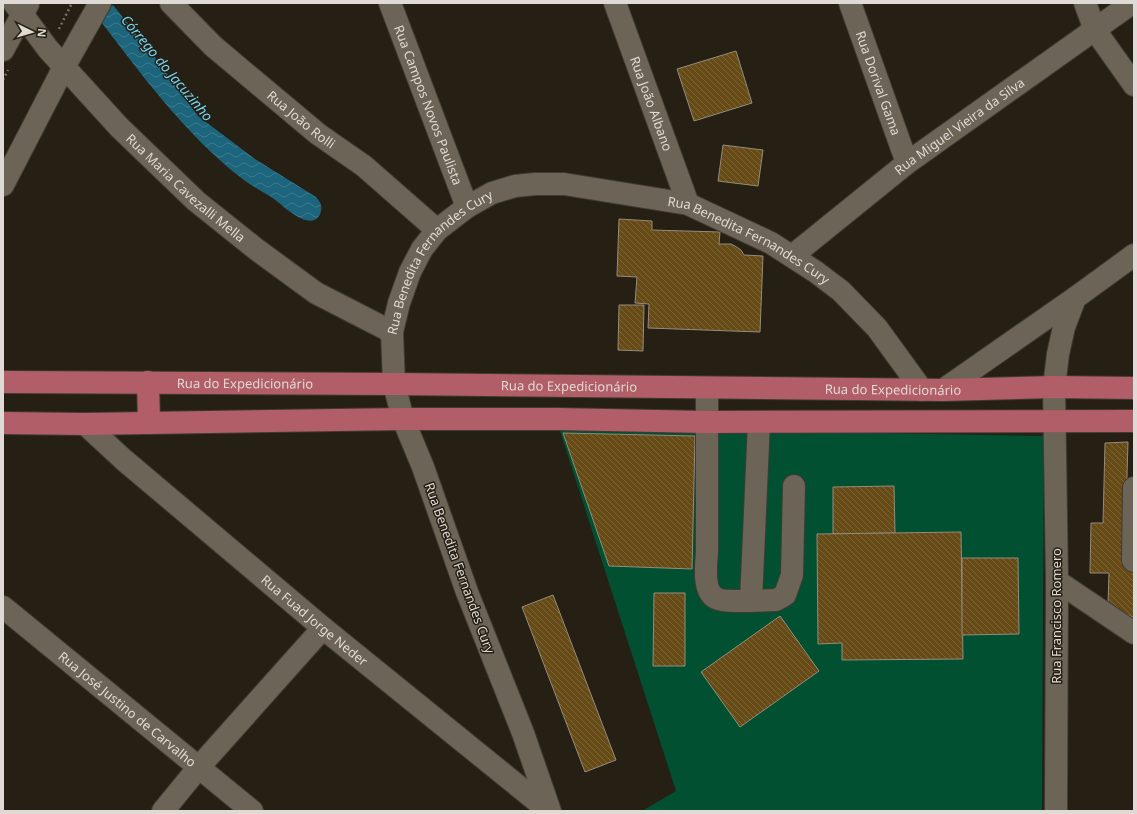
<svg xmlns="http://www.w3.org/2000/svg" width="1137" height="814" font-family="'Noto Sans',sans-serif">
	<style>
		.garden { fill: #005031 }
		.water { fill: url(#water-waves) }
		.building { fill: url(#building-back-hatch); stroke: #948c7e }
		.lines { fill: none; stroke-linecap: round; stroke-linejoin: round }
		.minor-casing { stroke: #403b34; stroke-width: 24 }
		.major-casing { stroke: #403b34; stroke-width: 24 }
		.path { stroke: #777268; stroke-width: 2.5; stroke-dasharray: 2 3; stroke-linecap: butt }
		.minor { stroke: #6b6457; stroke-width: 22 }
		.major { stroke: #b15e68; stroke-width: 22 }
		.labels { text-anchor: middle; stroke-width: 3; stroke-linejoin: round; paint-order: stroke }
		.street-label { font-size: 13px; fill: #dfdad3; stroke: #251f14 }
		.water-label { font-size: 14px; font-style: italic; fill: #75d4f5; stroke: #251f14 }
	</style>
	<defs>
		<pattern id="water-waves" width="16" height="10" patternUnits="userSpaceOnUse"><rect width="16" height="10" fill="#1d657c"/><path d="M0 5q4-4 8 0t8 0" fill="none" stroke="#3d7a8e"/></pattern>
		<pattern id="building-back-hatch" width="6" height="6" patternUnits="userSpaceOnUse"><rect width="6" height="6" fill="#674b16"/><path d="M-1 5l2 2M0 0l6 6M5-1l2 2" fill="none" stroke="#7c6437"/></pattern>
	</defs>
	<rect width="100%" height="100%" fill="#251f14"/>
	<!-- garden -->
	<polygon class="garden" points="559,428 1044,436 1042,811 642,811 676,791"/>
	<!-- water -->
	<path class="water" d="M 113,5 L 153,55 L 198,116 L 255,159 L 316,197 C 318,199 320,202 321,205 C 322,208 321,213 319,216 C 310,230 286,209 278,202 C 266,193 252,187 240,177 C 186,135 140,73 99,19 Z"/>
	<!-- building -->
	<g class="building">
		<polygon points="736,51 752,103 694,121 677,69"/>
		<polygon points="723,145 763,150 758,186 718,181"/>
		<polygon points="619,219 652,221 652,230 720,232 719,244 731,244 735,246 741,250 744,255 763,256 760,332 648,328 649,304 635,303 637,277 617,276"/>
		<polygon points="619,305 644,305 643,351 618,350"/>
		<polygon points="563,433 695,436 692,569 609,566"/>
		<polygon points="1128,442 1125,543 1134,571 1134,618 1108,604 1109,573 1090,573 1091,523 1103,523 1105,443"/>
		<polygon points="894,486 895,533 833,534 833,487"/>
		<polygon points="961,532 963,659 842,660 842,643 818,644 817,534"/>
		<polygon points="962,558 1018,558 1019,634 962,635"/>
		<polygon points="654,593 685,593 685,666 653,666"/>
		<polygon points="553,595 616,760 585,772 522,607"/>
		<polygon points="780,616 819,671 740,727 701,672"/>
	</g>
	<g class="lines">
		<defs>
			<g id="minor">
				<path id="s1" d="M 14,3 L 48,49 L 119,127 L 196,201 L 256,249 L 316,293 L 392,332"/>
				<path id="s2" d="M 171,3 L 213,46 L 318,134 L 364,166 L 437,230"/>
				<path id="s3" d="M 390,3 L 467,207"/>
				<path id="s4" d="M 615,3 L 688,204"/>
				<path id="s5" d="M 850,3 L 907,163"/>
				<polyline points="1085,3 1095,30 1134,85"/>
				<polyline points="3,50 28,4"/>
				<polyline points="3,185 64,67 100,3"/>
				<path id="s6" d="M 792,256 L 907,163 L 1132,3"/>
				<path d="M 707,388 L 707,552 C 706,564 703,589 714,597 C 720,602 743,601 751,601 L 759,422"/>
				<polyline points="943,390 1075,298 1134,255"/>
				<path id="s7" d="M 85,424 L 124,460 L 323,628 L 549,811"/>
				<polyline points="1134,488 1133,560 1134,561"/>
				<polyline points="1057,581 1134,633"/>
				<polyline points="751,601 776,600 785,595 792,575 794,486"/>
				<path id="s8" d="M 3,607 L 252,811"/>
				<polyline points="163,811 199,767 323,628"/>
				<path id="s9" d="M 550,811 L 523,733 L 467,592 L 423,467 L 403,419 L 394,384 L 392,332 L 399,303 L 410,272 L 422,249 L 437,230 L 467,207 L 492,193 L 515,186 L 535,184 L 564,184 L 688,204 L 771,243 L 816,272 L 841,291 L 877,328 L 922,390"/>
				<polyline points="1056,811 1057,581 1054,387 1058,354 1064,327 1075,298"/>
			</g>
			<g id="major">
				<path id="s10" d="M 3,382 L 394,384 L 943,390 L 1054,387 L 1134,388"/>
				<polyline points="148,382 149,423"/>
				<polyline points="3,423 85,424 403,419 557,419 706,422 1134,421"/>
			</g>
		</defs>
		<!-- minor casing -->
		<use href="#minor" class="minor-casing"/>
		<!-- major casing -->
		<use href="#major" class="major-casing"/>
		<!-- path -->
		<g class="path">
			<polyline points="59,29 72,3"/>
			<polyline points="3,80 8,70"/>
		</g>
		<!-- minor -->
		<use href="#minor" class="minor"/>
		<!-- major -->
		<use href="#major" class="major"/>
	</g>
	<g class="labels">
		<!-- street labels -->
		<g class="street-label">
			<text dy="5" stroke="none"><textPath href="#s5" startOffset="85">Rua Dorival Gama</textPath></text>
			<text dy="5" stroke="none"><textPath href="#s4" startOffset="107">Rua João Albano</textPath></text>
			<text dy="5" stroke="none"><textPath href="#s3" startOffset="109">Rua Campos Novos Paulista</textPath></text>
			<text dy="5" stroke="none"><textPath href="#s2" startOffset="175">Rua João Rolli</textPath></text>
			<text dy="5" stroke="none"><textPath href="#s6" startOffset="212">Rua Miguel Vieira da Silva</textPath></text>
			<text dy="5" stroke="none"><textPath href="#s1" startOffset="253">Rua Maria Cavezalli Mella</textPath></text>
			<text dy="5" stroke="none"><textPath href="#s9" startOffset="955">Rua Benedita Fernandes Cury</textPath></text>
			<text dy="5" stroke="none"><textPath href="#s9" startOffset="595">Rua Benedita Fernandes Cury</textPath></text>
			<text dy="5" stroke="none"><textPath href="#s10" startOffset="242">Rua do Expedicionário</textPath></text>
			<text dy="5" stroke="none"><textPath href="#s10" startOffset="566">Rua do Expedicionário</textPath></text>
			<text dy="5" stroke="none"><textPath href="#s10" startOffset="890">Rua do Expedicionário</textPath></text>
			<text transform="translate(460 568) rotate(70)" y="5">Rua Benedita Fernandes Cury</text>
			<text transform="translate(1056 616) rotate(-90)" y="5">Rua Francisco Romero</text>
			<text dy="5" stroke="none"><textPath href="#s7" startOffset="302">Rua Fuad Jorge Neder</textPath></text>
			<text dy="5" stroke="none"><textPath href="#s8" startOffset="161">Rua José Justino de Carvalho</textPath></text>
		</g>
		<!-- water labels -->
		<g class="water-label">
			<text transform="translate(167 68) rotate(50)" y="5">Córrego do Jacuzinho</text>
		</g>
	</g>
	<!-- border -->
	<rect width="1137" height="814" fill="none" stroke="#dfdad3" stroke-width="8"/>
	<!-- north arrow -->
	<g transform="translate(32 32) rotate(95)" stroke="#251f14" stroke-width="3" paint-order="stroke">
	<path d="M0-3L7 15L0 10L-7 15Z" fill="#dfdad3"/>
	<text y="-6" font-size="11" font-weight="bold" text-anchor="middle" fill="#dfdad3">N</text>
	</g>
</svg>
